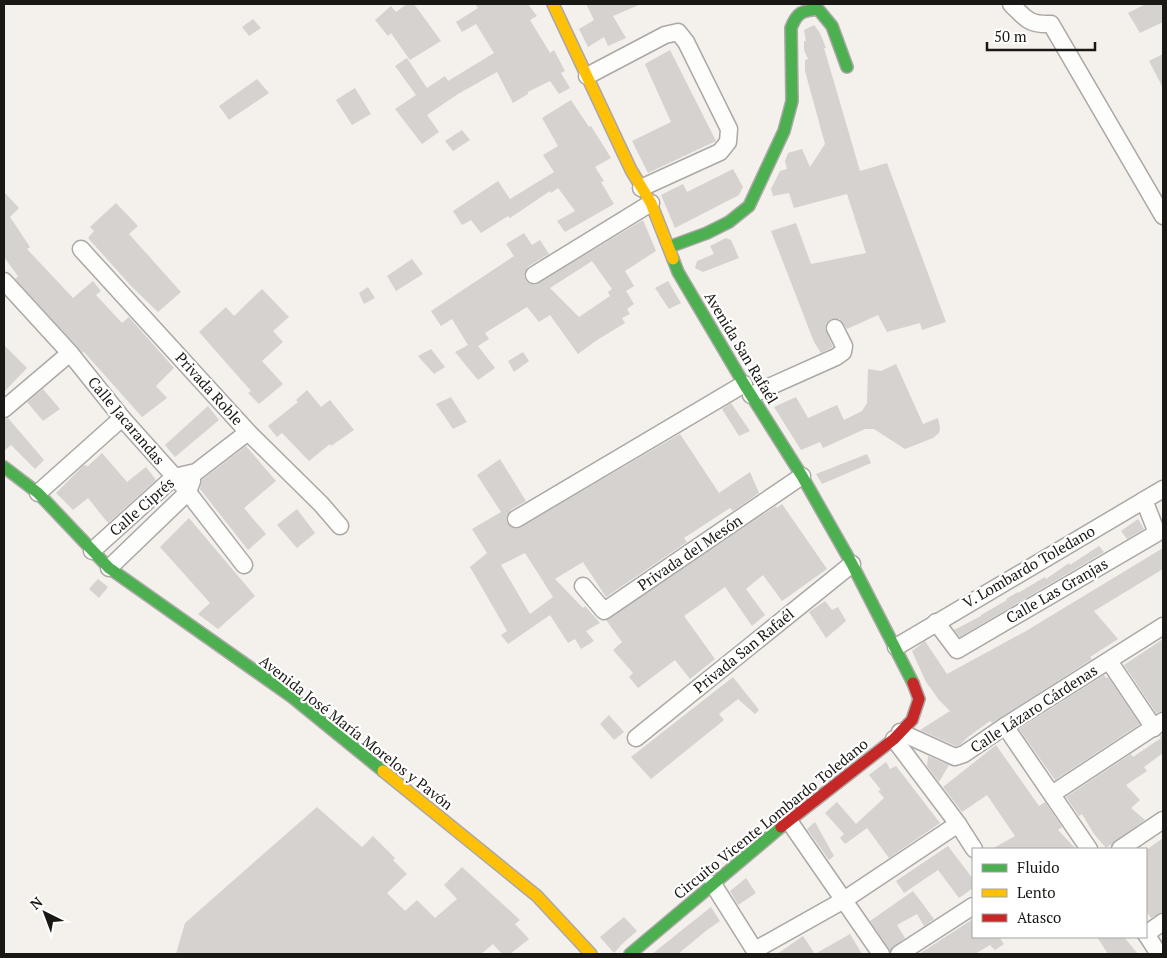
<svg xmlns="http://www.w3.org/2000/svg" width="1167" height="958" font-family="'PT Serif',serif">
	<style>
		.building { fill: #d5d2cf; fill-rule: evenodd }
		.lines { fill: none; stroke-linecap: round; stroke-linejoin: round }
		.street-casing { stroke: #aba8a6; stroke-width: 19 }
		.fast-casing { stroke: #aba8a6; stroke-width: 14 }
		.slow-casing { stroke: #aba8a6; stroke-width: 14 }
		.jam-casing { stroke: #aba8a6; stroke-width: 14 }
		.street { stroke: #fdfdfc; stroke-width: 16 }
		.fast { stroke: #4caf50; stroke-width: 11 }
		.slow { stroke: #ffc107; stroke-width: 11 }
		.jam { stroke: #c62828; stroke-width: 11 }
		.labels { text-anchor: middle; stroke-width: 4.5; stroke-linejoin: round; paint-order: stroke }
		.street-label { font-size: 15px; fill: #1a1815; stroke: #fff }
	</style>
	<rect width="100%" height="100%" fill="#f4f0ec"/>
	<!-- building -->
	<g class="building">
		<polygon points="407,4 414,4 441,41 410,60 391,33 388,36 375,20 391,6 396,12"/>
		<polygon points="475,4 528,4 537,16 530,20 550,53 554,50 565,71 561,73 570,88 559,94 550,81 528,92 528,94 513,103 497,72 458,94 427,115 439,132 422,144 395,109 416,95 395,66 407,58 427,88 445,76 448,81 494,53 476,24 462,32 456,22 478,8"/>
		<polygon points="586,4 641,4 613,16 626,38 608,46 604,37 588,47 579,29 594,20"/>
		<polygon points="1146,4 1163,4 1163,22 1140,33 1128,13"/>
		<polygon points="253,19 261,28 249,36 242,27"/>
		<polygon points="814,25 820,33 826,48 824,48 860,171 887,163 946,322 922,330 920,323 887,332 878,315 847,329 840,319 831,319 826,323 825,328 833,347 821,353 814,342 771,231 796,223 811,264 866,253 847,194 794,208 789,193 773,196 771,189 780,171 787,169 785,161 788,153 802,149 810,167 825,144 805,71 805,60 808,59 804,50 804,41 806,41 804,30"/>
		<polygon points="670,50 716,141 648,173 632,141 671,122 645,64"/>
		<polygon points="1163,54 1163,88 1149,61"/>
		<polygon points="257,79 269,93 229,120 219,106"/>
		<polygon points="355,88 371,114 352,125 336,100"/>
		<polygon points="571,100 589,127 591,126 611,158 595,167 604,181 601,182 614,204 565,232 557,221 575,211 558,188 551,193 550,191 510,218 508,216 481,233 471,220 462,225 453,211 498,181 510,199 554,172 543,155 558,146 542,118"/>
		<polygon points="462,130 470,140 453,151 445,141"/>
		<polygon points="733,169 743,187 739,195 675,228 661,195 683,184 687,192"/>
		<polygon points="4,192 19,208 10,217 30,247 27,249 73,298 93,281 101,291 96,295 122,323 129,317 174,368 156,386 167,398 142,417 84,352 83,353 15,279 18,276 4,257"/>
		<polygon points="116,203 138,226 129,234 181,292 158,312 132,287 88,238 94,231 90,227"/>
		<path d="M 643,220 L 656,251 L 625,271 L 634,286 L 626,291 L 634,304 L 627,309 L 630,314 L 622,318 L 625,323 L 597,340 L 578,354 L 550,315 L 539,322 L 527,307 L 485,333 L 489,339 L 478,346 L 495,368 L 478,380 L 455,352 L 468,345 L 452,319 L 441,326 L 431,311 L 514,256 L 506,244 L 524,233 L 532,245 L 540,240 L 549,254 L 529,266 L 525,271 L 524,276 L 526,281 L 530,284 L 535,285 ZM 592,261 L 612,289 L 608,292 L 610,296 L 579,317 L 550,288 Z"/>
		<polygon points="726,238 731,240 739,258 703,272 695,268 697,261 714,254 710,246"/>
		<polygon points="412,259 423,274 396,291 387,276"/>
		<polygon points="668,281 681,303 669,309 655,288"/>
		<polygon points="368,287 375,298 364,304 359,293"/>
		<polygon points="262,289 289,317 273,331 283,342 262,361 283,384 259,404 248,393 251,391 199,332 226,307 234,316"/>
		<polygon points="4,345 27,368 4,392"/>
		<polygon points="431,349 445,367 434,374 418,356"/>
		<polygon points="523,352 529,361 514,372 508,361"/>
		<polygon points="896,364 923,424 938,418 940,428 939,433 933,438 905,449 874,429 865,429 823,448 820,442 801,450 774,407 796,397 808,418 837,405 844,420 862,411 867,403 868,369 881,371"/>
		<polygon points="43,389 60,409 43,421 27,402"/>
		<polygon points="307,390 321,407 330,400 354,430 331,446 330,444 309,461 282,433 277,437 268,426 298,402 296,400"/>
		<polygon points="451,397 467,422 453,429 436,404"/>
		<polygon points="731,403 750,431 739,436 722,409"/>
		<polygon points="208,406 219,420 175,457 165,445"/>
		<polygon points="8,418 44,460 35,469 11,445 4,451 4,419"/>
		<path d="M 680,434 L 719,493 L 750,472 L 759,493 L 733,511 L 730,508 L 684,538 L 687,542 L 606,597 L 583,562 L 555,579 L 583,608 L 585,606 L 600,623 L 586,631 L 594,641 L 581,649 L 575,639 L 568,643 L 550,615 L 508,644 L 501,635 L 507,631 L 470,567 L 487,553 L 472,529 L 501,512 L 477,475 L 500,459 L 526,501 L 511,510 L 507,515 L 506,520 L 508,524 L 512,528 L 517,529 ZM 525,553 L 553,597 L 530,614 L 501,565 Z"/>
		<polygon points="246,446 276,481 244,508 266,534 248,550 200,489 202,480"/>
		<polygon points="102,453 127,482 146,467 156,480 108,523 88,498 73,510 56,493 84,465 88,466"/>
		<polygon points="867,454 871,463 822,484 816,474"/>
		<polygon points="782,504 827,569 782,601 763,575 746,589 765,615 752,626 725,587 684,616 715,659 690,679 675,660 638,688 629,677 633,673 613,650 622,642 606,620 776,506 777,508"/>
		<polygon points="297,509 315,533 297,548 277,525"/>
		<polygon points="189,518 255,596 218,629 198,614 210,603 160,547"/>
		<polygon points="1138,519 1144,529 1127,539 1121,531"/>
		<polygon points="1099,546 1104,552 960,637 954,630 981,616 981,615 1007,600 1006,599 1018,592 1018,593 1045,577 1046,579 1069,563 1070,565"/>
		<polygon points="1163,548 1163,569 1094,611 1118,639 1090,657 1092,659 992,723 990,721 968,737 960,745 956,746 920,730 950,711 939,700 926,682 912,651 925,641 947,674 1026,631"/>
		<polygon points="98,579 108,587 99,598 89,589"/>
		<polygon points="825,601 832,610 838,607 846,621 826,638 809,612"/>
		<polygon points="1163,639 1163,711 1156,713 1124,665"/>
		<polygon points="1104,675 1106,678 1108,677 1140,724 1055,780 1019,729"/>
		<polygon points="733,677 759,710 755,714 738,699 719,714 724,720 651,779 631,757"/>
		<polygon points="609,715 624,732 614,740 600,724"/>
		<polygon points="1163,733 1163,753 1144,767 1147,771 1126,785 1140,800 1131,808 1145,820 1106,848 1094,834 1082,814 1079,816 1066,797 1131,754 1133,757 1161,738 1160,736"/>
		<polygon points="996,745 1039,806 1045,802 1062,827 1058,830 1076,849 992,849 1015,836 987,795 962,812 943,787"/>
		<polygon points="928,756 949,765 939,782 927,766"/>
		<polygon points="886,762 890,769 896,766 940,823 889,858 867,828 845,844 840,838 844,834 825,813 837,802 856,824 884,798 878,791 881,790 869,775"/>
		<polygon points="317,807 362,847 373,836 395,858 393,860 407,874 387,893 405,911 417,900 435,918 457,899 444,885 462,867 520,920 515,924 529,939 510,954 502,954 493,944 481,954 176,954 185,923"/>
		<polygon points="815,822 834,856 829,860 807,829"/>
		<polygon points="1163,838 1163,912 1151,918 1146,911 1146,850"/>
		<polygon points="948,846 973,879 973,888 959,898 938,870 904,893 896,881"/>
		<polygon points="746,878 756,893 738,905 730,891"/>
		<polygon points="913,891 934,919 924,926 917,914 897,925 905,938 890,950 870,921"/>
		<polygon points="711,907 720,921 707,930 678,954 652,954"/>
		<polygon points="624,917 637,931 622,944 614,953 600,937"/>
		<polygon points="973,919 973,937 1003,937 1000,938 1004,944 995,950 990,945 975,954 919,954"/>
		<polygon points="850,934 862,954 815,954"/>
		<polygon points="803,936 815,954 777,954"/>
		<polygon points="1097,937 1124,937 1138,954 1108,954"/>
	</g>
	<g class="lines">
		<defs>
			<g id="street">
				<path d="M 1011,4 C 1026,19 1029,25 1051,24 L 1163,216"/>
				<polyline points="587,76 665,35 678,32 686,42 729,129 728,142 720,152 641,188"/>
				<polyline points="81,249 248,432 321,504 340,526"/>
				<polyline points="534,275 651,203"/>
				<polyline points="4,281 70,353 122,418 183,486 244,565"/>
				<polyline points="751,395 836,357 843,352 844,346 835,328"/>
				<polyline points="4,409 70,353"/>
				<polyline points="38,493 122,418"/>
				<polyline points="516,519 744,384"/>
				<polyline points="92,551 174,477 196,472 248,432"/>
				<polyline points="109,568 188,492 192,481"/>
				<polyline points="583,586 604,611 802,476"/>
				<polyline points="936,622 957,650 1157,533 1144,500"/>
				<polyline points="896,647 1163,489"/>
				<polyline points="1109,661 1154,728"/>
				<polyline points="1005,726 1089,849"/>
				<polyline points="900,732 955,757 964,754 1005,726 1163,626"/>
				<polyline points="636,738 852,564"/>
				<polyline points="894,739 958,824 974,849"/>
				<polyline points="1052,794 1163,721"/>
				<polyline points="789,821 881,954"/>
				<polyline points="1120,849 1163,820"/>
				<polyline points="713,884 757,954"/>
				<polyline points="1146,934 1159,954"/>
				<polyline points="1146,934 1163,922"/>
				<polyline points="755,950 844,900 958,824"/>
				<polyline points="899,954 973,906"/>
			</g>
			<g id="fast">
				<path d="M 669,247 L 707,233 L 729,222 L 749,206 L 784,131 L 792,101 L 791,28 C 797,12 802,11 818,9 L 832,26 L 847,67"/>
				<polyline points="673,259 678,272 744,384 802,476 852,564 913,683"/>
				<polyline points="4,467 38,493 109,568 292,697 383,771"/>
				<polyline points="630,954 781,827"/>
			</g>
			<g id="slow">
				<polyline points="553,4 631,170 651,203 673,259"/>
				<polyline points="383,771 537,896 591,954"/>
			</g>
			<polyline id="jam" points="781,827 894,739 912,720 919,699 913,683"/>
		</defs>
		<!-- street casing -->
		<use href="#street" class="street-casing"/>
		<!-- fast casing -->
		<use href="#fast" class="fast-casing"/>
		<!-- slow casing -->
		<use href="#slow" class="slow-casing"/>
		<!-- jam casing -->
		<use href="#jam" class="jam-casing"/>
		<!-- street -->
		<use href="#street" class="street"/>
		<!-- fast -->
		<use href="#fast" class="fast"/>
		<!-- slow -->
		<use href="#slow" class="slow"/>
		<!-- jam -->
		<use href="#jam" class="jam"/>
	</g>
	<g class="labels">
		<!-- street labels -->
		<g class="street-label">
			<text transform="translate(741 348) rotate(59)" y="5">Avenida San Rafaél</text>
			<text transform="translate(209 389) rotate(48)" y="5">Privada Roble</text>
			<text transform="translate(126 421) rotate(50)" y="5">Calle Jacarandas</text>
			<text transform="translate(142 507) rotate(-41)" y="5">Calle Ciprés</text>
			<text transform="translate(690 553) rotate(-34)" y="5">Privada del Mesón</text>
			<text transform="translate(1029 567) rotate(-30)" y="5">V. Lombardo Toledano</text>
			<text transform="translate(1057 591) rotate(-30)" y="5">Calle Las Granjas</text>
			<text transform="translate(744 651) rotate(-39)" y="5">Privada San Rafaél</text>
			<text transform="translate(1034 709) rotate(-33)" y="5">Calle Lázaro Cárdenas</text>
			<text transform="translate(356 733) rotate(38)" y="5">Avenida José María Morelos y Pavón</text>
			<text transform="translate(771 819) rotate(-39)" y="5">Circuito Vicente Lombardo Toledano</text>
		</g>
	</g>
	<!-- border -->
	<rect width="1167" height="958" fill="none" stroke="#1a1815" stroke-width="10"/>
	<!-- legend -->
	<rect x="972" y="848" width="175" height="90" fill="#ffffff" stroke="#a3a3a1"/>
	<rect x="982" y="864" width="25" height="8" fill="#4caf50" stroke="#a3a3a1"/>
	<text x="1017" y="873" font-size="15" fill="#1a1815">Fluido</text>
	<rect x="982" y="889" width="25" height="8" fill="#ffc107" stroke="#a3a3a1"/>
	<text x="1017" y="898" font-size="15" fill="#1a1815">Lento</text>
	<rect x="982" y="914" width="25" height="8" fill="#c62828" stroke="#a3a3a1"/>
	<text x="1017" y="923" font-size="15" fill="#1a1815">Atasco</text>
	<!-- north arrow -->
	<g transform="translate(45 913) rotate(318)" stroke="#ffffff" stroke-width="4" paint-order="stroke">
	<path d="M0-4L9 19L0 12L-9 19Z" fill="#1a1815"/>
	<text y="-8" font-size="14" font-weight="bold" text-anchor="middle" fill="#1a1815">N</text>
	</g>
	<!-- scale -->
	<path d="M987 42v8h108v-8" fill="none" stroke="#1a1815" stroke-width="2.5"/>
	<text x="994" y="42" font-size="15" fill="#1a1815" stroke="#ffffff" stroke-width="4" paint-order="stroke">50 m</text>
</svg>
